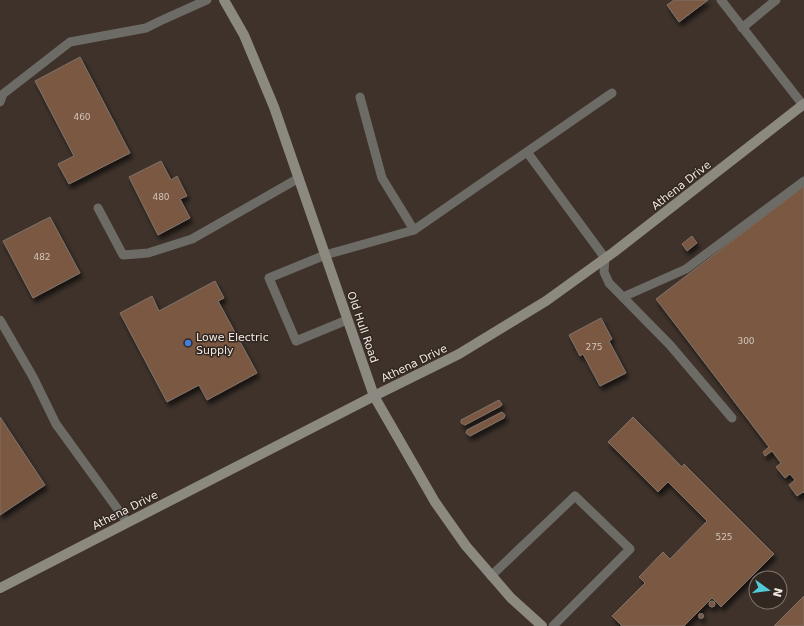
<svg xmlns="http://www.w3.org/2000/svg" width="804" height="626" font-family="'DejaVu Sans',sans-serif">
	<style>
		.building { fill: #7a5943; stroke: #80736b; filter: url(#shadow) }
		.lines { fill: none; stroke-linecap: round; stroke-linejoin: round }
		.lane { stroke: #6d6b65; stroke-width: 9 }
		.secondary { stroke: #8c8a80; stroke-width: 10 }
		.shop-dot { fill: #3f7fe0; stroke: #332821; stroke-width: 1.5 }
		.labels { text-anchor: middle; stroke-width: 3; stroke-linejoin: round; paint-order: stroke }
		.number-label { font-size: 9px; fill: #d2c4bb }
		.street-label { font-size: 11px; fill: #f0e8e3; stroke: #332821 }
		.poi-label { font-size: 11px; fill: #f0e8e3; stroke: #332821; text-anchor: start }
	</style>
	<defs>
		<filter id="shadow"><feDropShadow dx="2.5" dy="4.5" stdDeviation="2" flood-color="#0009"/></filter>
	</defs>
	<rect width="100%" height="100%" fill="#3e322b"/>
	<!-- building -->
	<g class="building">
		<polygon points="674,0 708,0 679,22 667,5"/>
		<polygon points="80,57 130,153 69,184 58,164 74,156 35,81"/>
		<polygon points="161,161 171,180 177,176 187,196 180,199 190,218 158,235 129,177"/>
		<polygon points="804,186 804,493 803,492 797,496 789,485 795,480 790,474 785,478 776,467 781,463 772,451 765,456 763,452 769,447 656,299"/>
		<polygon points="50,217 80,273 33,298 3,241"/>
		<polygon points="692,236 697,243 687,251 682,244"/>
		<polygon points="215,281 224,298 218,301 257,373 207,400 199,385 167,402 120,313 152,296 159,311"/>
		<polygon points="601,318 612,339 609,341 626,373 600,386 583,354 580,356 569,335"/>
		<polygon points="499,400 502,404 501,406 465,425 461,423 461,420"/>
		<polygon points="502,412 505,415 504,418 470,436 466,433 467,430"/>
		<polygon points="0,417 45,485 0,515"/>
		<polygon points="633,417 682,467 684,464 774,554 721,607 712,598 684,626 622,626 612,616 645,583 639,577 663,552 670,559 707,521 668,482 658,492 608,442"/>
		<polygon points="804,596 804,626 774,626"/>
		<circle cx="712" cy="604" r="3"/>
		<circle cx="701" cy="616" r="2.5"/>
	</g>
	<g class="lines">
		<!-- lane -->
		<g class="lane">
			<polyline points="721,0 803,105"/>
			<polyline points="742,28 776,0"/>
			<polyline points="360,97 382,178 414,230"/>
			<polyline points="0,102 3,94 70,42 146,28 160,21 207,0"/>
			<polyline points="527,152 605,258 604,272 609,283 670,345 732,418"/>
			<polyline points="98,208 123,255 148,253 192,239 299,178"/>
			<polyline points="623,297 686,269 804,181"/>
			<polyline points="0,320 33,377 56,424 127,522"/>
			<polyline points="347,320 296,341 269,278 325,255 414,230 612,93"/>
			<polyline points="491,576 575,496 630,549 553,626"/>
		</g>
		<!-- secondary -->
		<g class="secondary">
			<polyline points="224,0 244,35 274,107 374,396 435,502 466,546 511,598 542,626"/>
			<polyline points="0,588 374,396 459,354 546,301 614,252 804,104"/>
		</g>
	</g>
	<!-- markers -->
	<circle class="shop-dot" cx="188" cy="343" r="4"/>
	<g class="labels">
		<!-- number labels -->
		<g class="number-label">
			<text x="82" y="120">460</text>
			<text x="161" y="200">480</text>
			<text x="42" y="260">482</text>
			<text x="746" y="344">300</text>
			<text x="594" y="350">275</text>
			<text x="724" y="540">525</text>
		</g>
		<!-- street labels -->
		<g class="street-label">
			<text transform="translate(681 185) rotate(-38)" y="4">Athena Drive</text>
			<text transform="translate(363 327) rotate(71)" y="4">Old Hull Road</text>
			<text transform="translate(414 363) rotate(-26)" y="4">Athena Drive</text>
			<text transform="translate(125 510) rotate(-27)" y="4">Athena Drive</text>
		</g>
		<!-- poi labels -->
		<g class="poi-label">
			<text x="196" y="341">Lowe Electric<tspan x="196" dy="13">Supply</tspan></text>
		</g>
	</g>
	<!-- north arrow -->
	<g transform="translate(768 590) rotate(104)"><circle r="19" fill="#332821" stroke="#7f756f"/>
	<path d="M0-3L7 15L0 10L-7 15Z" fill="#52cbd9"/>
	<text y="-6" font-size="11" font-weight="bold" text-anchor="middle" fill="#f0e8e3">N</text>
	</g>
</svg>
